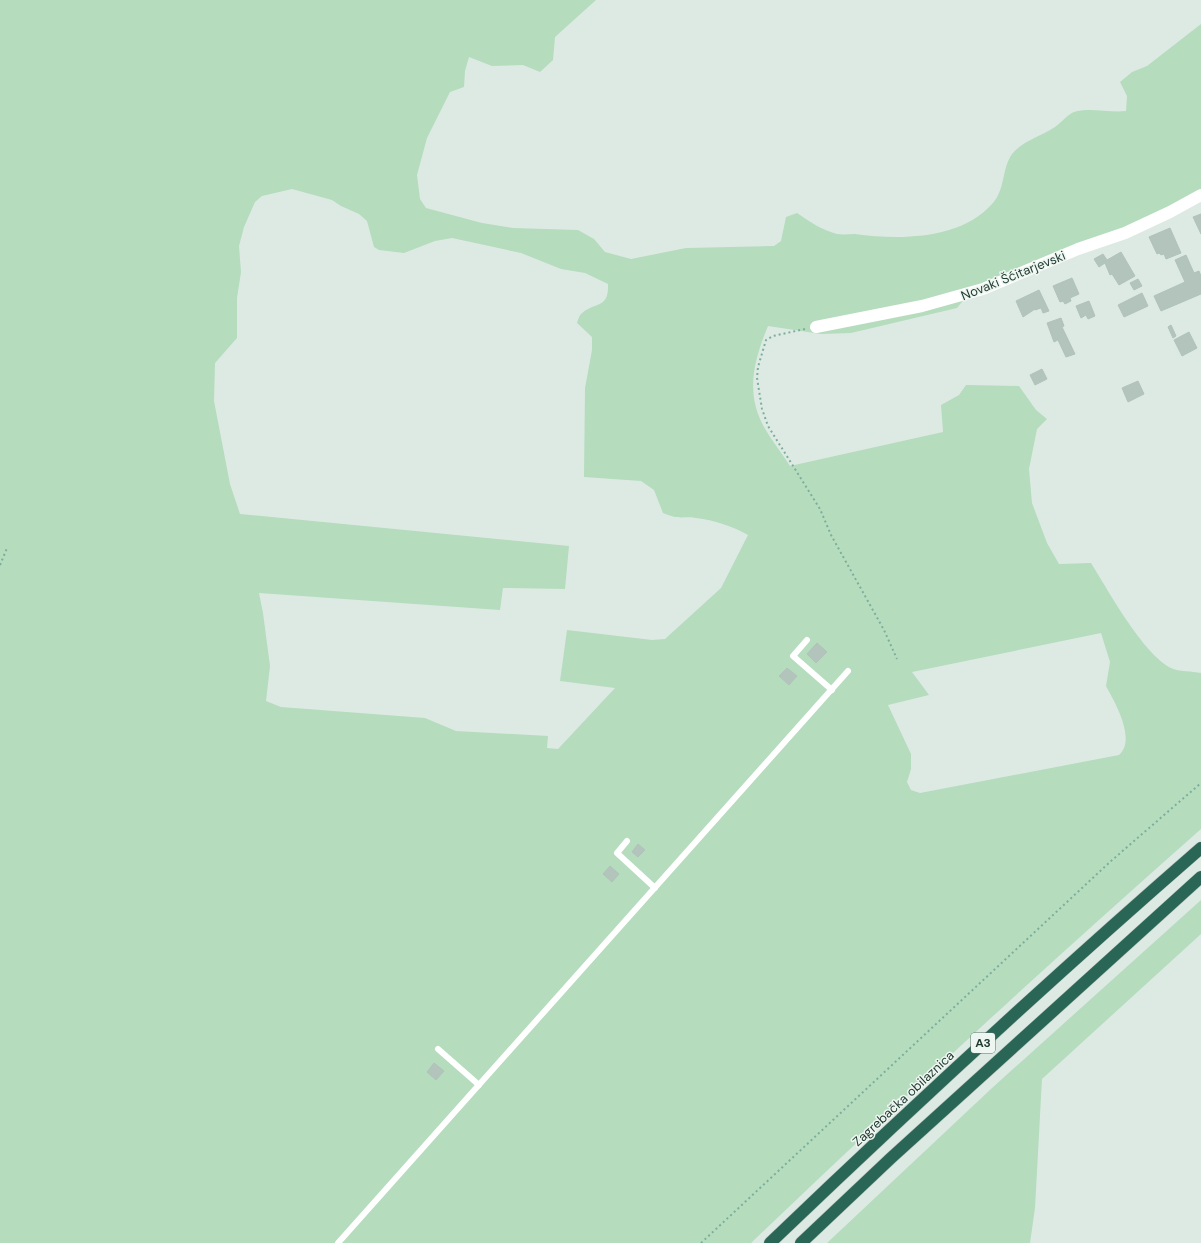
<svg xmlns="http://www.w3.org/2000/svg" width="1201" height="1243" font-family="'DM Sans',sans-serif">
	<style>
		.green { fill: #b5dcbd; fill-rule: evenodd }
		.building { fill: #b3c4bc; stroke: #b0c3ba }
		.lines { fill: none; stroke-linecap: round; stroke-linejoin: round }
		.motorway-casing { stroke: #bcc4c1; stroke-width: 13 }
		.path { stroke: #7dae9b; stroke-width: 2; stroke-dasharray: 2 3; stroke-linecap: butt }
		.service { stroke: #fff; stroke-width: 6 }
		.minor { stroke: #fff; stroke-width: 12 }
		.motorway { stroke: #2a6655; stroke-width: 12 }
		.labels { text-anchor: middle; stroke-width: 3; stroke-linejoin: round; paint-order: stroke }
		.shield { fill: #eef6f1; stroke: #5d726a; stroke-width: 1 }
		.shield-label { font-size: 12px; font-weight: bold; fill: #1f3930 }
		.street-label { font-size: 13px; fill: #1f3930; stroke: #eef6f1 }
	</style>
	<rect width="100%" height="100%" fill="#ddeae3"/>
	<!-- green -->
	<g class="green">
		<path d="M 0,0 L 596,0 L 555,37 L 553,60 L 540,72 L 523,65 L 492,66 L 469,57 L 465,71 L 464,87 L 450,92 L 427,138 L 417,175 L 420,199 L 426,208 L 482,223 L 513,228 L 578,230 L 594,239 L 605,252 L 631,259 L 686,248 L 774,246 L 781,241 L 786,217 L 797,213 C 810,222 822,230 837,234 C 843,235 849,234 855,234 C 899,240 960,240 992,204 C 1006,189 1001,170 1012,154 C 1022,141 1042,136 1055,127 C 1061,123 1068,114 1074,112 C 1089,107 1110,113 1126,111 L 1127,96 L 1120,82 L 1132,72 L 1147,66 L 1201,24 L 1201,190 L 1155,214 L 966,297 L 957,308 L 851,333 L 821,334 L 768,326 C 754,360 745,393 764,427 C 772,441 782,453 790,466 L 943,432 L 941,405 L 959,395 L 966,385 L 1019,386 L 1036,410 L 1047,419 L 1037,429 L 1029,469 L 1032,503 L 1047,543 L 1059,564 L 1091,563 C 1108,590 1143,654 1171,668 C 1179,672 1192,671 1201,673 L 1201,829 C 1048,964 898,1102 751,1243 L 0,1243 ZM 292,189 L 332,200 L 341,206 L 359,214 L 367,221 L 374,247 L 379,250 L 404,253 L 435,241 L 452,238 L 521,253 L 561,269 L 585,273 L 608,284 C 609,310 594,301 581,314 C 579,316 578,320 577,323 L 592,337 L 592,350 L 585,388 L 584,477 L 641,481 L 654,490 L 663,513 C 679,520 681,516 696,518 C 714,520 732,526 748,535 L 721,588 L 665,639 L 652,640 L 567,630 L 560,681 L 615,688 L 558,749 L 547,748 L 548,736 L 456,731 L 425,718 L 281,707 L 266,701 L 270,666 L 263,613 L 259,593 L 500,610 L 503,588 L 565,589 L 569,546 L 240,514 L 230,484 L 214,401 L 215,363 L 237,338 L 237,298 L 241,272 L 239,246 L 244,227 L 255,202 L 262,196 ZM 1101,633 L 1110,662 L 1106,686 C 1114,701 1137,739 1119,755 L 920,793 L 911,790 L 907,782 L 911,769 L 911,754 L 888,705 L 929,695 L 912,672 Z"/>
		<polygon points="1201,900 1201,934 1042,1079 1035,1208 1030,1243 827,1243 992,1088"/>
	</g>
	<!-- building -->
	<g class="building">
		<polygon points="1201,214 1201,234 1193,217"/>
		<polygon points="1170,228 1181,253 1166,259 1164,254 1161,255 1159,253 1157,254 1149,237"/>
		<polygon points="1121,252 1135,276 1119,285 1112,274 1110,275 1105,263 1099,267 1094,259 1103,254 1107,260"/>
		<polygon points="1186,255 1194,273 1199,271 1201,276 1201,294 1161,311 1154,296 1185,282 1175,260"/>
		<polygon points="1072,278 1079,294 1070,298 1071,301 1065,304 1063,301 1060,302 1053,286"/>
		<polygon points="1138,279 1142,286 1134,290 1130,283"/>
		<polygon points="1039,290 1049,311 1043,313 1041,308 1035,310 1035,309 1023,317 1016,301"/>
		<polygon points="1142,293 1148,306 1124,317 1118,305"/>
		<polygon points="1089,301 1095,316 1088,319 1086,315 1081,318 1076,306"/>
		<polygon points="1061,318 1064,326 1062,327 1075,354 1066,357 1058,340 1054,342 1047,323"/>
		<polygon points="1171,325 1176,336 1173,338 1168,327"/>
		<polygon points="1189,332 1197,348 1182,356 1174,340"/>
		<polygon points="1042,369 1047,379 1035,385 1030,375"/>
		<polygon points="1138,381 1144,394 1128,402 1122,388"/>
		<polygon points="817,643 827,652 816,663 807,654"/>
		<polygon points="787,668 797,676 789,685 779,676"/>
		<polygon points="638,844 645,850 638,857 632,852"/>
		<polygon points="610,866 619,874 612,882 603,874"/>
		<polygon points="434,1063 444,1071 436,1080 427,1072"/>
	</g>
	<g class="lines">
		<defs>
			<g id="motorway">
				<path d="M 770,1243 C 911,1108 1054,976 1201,848"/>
				<polyline points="801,1243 891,1158 1201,877"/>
			</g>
		</defs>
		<!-- motorway casing -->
		<use href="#motorway" class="motorway-casing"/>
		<!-- path -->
		<g class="path">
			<polyline points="805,329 773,336 766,340 758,367 757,378 762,409 768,426 820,509 831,535 884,630 897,659"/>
			<polyline points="0,565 7,548"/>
			<polyline points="701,1243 1111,861 1201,783"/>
		</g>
		<!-- service -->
		<g class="service">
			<polyline points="807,640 793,656 832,690"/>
			<polyline points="627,841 617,853 655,888"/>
			<polyline points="438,1049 479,1085"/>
			<polyline points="338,1243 848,671"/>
		</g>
		<!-- minor -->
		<polyline class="minor" points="816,327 922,306 983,289 1078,249 1125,233 1170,212 1201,195"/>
		<!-- motorway -->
		<use href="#motorway" class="motorway"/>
	</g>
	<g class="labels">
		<!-- shield labels -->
		<rect class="shield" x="971" y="1033" width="24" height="20" rx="3"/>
		<g class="shield-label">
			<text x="983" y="1047">A3</text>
		</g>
		<!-- street labels -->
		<g class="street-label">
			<text transform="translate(1013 275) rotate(-22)" y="5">Novaki Šćitarjevski</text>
			<text transform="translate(903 1098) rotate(-43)" y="5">Zagrebačka obilaznica</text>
		</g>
	</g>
</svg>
